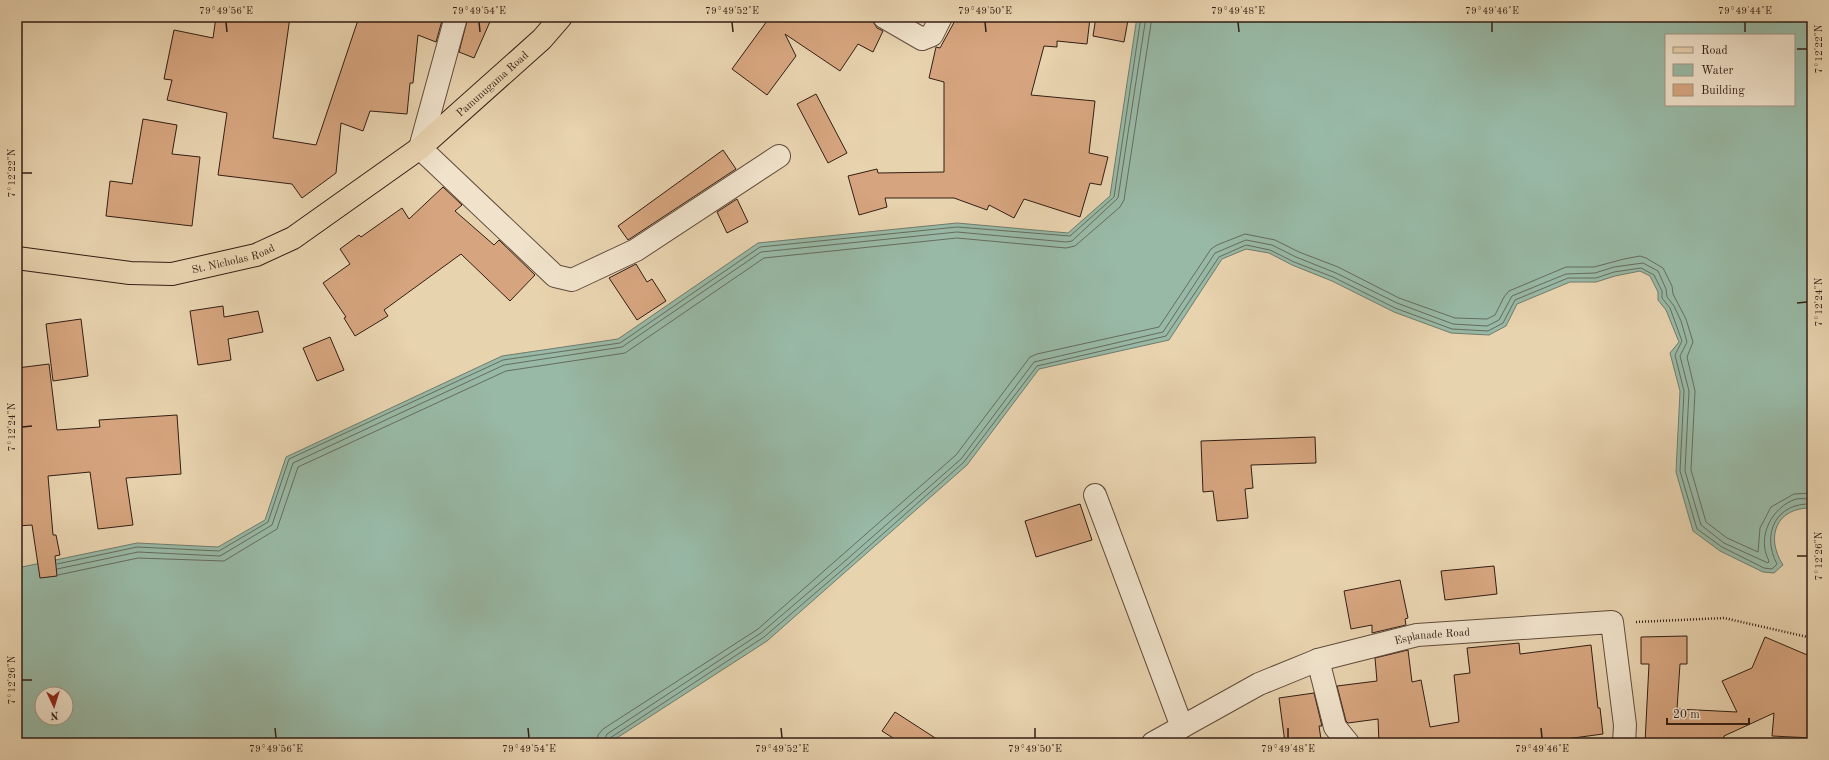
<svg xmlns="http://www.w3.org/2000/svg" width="1829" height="760" font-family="'Old Standard TT',serif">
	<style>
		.water { fill: #98b9a6; stroke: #707b6c; fill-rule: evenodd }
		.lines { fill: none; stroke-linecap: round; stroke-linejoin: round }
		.shore { stroke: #666c5d; stroke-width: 1 }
		.building { fill: #d6a57f; stroke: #331e14 }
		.minor-casing { stroke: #604b3b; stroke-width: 24 }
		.major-casing { stroke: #331e14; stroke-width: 24 }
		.path { stroke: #331e14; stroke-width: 2.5; stroke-dasharray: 1 2; stroke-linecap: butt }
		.minor { stroke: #f0e2cb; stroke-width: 22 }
		.major { stroke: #e8d3af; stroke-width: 22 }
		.ticks { fill: none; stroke: #331e14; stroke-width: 1.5 }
		.labels { text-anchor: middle; stroke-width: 4; stroke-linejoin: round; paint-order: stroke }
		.street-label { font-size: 11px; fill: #331e14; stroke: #f0e2cb }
		.neatline { fill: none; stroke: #331e14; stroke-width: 1.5 }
		.ticks-label { font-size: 10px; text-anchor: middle; fill: #331e14 }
	</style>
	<rect width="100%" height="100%" fill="#e8d3af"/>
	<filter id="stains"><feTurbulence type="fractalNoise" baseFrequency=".005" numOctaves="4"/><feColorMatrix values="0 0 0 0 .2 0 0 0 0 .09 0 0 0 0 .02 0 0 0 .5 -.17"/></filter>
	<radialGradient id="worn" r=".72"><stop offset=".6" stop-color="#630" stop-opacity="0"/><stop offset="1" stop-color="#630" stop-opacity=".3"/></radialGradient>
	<!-- water -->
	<path class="water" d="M 1137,17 L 1812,17 L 1812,508 C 1776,507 1765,537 1783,565 L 1774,573 L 1763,572 L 1720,551 L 1693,531 L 1676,472 L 1680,391 L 1670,353 L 1679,342 L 1666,310 L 1658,300 L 1658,292 L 1650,276 L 1640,271 L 1615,276 L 1596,282 L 1570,282 L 1517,304 L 1506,326 L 1489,335 L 1451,333 L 1394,312 L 1332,281 L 1292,265 L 1269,253 L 1246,249 L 1222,259 L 1169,340 L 1039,369 L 967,465 L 843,574 L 767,641 L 609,743 L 17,743 L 17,568 L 137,543 L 218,547 L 265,520 L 286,457 L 502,356 L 618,339 L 758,243 L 957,223 L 1068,233 L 1110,196 ZM 1666,35 L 1794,35 L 1794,105 L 1666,105 ZM 42,694 L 66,694 L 66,718 L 42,718 Z"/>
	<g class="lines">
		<!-- shore -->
		<g class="shore">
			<polyline points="57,564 137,547 219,551 268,522 289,459 503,360 620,343 760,247 957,227 1070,236 1114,197 1141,17"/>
			<polyline points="57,569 138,552 220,556 272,525 293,463 504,365 622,347 761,252 957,232 1066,242 1072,241 1118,198 1146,17"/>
			<polyline points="58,575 138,558 224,561 277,529 298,467 506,371 625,353 764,258 957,238 1066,248 1075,246 1120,207 1124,200 1152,17"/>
			<polyline points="597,743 598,735 603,729 758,629 833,563 956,455 1030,357 1037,354 1159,327 1211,249 1217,245 1245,234 1275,240 1299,252 1338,267 1399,298 1455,318 1487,319 1495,315 1504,297 1509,291 1566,267 1594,267 1624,259 1640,256 1646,258 1663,268 1672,286 1673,294 1686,319 1693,342 1687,357 1695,391 1691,470 1706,522 1727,538 1758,552 1760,528 1771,507 1794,494 1812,493"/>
			<path d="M 603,743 L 607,734 L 761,633 L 837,568 L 961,459 L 1034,362 L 1163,332 L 1215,253 L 1246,240 L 1272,245 L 1296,257 L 1336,273 L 1397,303 L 1453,324 L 1487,326 L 1499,320 L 1512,296 L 1566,274 L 1595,273 L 1614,267 L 1643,263 L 1658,271 L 1666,289 L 1667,297 L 1674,306 L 1681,321 L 1687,342 L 1680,356 L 1689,391 L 1685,471 L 1701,525 L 1724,543 L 1768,563 L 1769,561 C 1756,537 1772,507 1796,499 C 1801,498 1807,499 1812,499"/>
			<path d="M 608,743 L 610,738 L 764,637 L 841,571 L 964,462 L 1037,366 L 1166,336 L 1219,257 L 1246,245 L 1270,250 L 1294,262 L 1333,277 L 1395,308 L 1452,329 L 1488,331 L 1503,323 L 1515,300 L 1568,278 L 1596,278 L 1614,272 L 1641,268 L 1654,275 L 1662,291 L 1662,298 L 1670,308 L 1682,341 L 1675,355 L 1684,391 L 1680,471 L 1697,529 L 1722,547 L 1764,568 L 1772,569 L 1777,564 C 1761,534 1776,502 1812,504"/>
		</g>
	</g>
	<!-- building -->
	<g class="building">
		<polygon points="216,17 290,17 273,138 316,145 359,17 443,17 436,42 418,35 413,83 410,83 407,114 370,111 363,131 341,123 336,173 302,198 292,184 218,175 227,113 167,100 172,80 164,79 174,30 213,38"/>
		<polygon points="468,17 492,17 474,58 459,52"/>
		<polygon points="761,17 866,17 872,20 877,28 883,31 873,52 858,44 840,71 785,34 796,56 767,95 732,69 767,21"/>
		<polygon points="957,17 997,17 1004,20 1034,21 1034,17 1065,19 1065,17 1090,18 1087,44 1057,41 1057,47 1044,46 1031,95 1095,101 1089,153 1108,157 1101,185 1090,183 1080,217 1024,199 1014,218 989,205 987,210 954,198 885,198 887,207 859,215 848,176 877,169 878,173 944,172 944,82 929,78 936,47 940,48"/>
		<polygon points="1096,17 1110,17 1128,20 1124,42 1093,36"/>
		<polygon points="816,94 847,153 828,163 797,104"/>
		<polygon points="143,119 177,125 172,154 200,157 192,226 106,216 110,181 132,184"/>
		<polygon points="723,150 736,169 628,240 618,226"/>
		<polygon points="443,187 462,205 455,211 494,245 499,240 535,275 510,301 461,254 384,310 388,316 355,336 344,318 346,317 323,283 350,264 340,249 359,235 361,237 402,208 409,219"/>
		<polygon points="737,199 748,222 727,233 717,212"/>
		<polygon points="636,264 647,282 652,279 666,301 637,320 609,278"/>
		<polygon points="223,306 224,317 258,311 263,332 228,339 231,360 198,365 190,311"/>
		<polygon points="81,319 88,376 53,381 46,324"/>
		<polygon points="330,337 344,370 317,381 303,348"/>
		<polygon points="49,364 57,430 100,427 99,420 177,415 181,474 126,478 133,525 98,529 90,472 48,476 53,535 56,535 60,555 55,556 57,576 40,578 32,525 17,526 17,368"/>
		<polygon points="1315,437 1316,463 1251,465 1253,488 1245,489 1248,518 1217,521 1213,491 1203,492 1201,441"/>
		<polygon points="1080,504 1092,540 1036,557 1025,521"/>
		<polygon points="1494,566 1497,594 1445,600 1441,571"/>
		<polygon points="1400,580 1408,618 1405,619 1406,625 1372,633 1372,625 1351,629 1344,591"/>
		<polygon points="1687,636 1687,664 1680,664 1677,709 1737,712 1722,681 1752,668 1765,637 1812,657 1812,738 1772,736 1774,713 1724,736 1723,743 1645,743 1649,664 1641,664 1641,637"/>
		<polygon points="1519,643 1520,654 1591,645 1598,708 1600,708 1603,734 1536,743 1379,743 1378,719 1348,723 1346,721 1337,686 1377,681 1375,658 1408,650 1412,682 1421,680 1430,727 1459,722 1454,675 1470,673 1467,648"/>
		<polygon points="1314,693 1322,726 1319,726 1321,739 1285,743 1279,698"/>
		<polygon points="895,712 943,743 901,743 882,731"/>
	</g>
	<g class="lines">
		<defs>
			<g id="minor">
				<polyline points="456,17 420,148 555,276 572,280 636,250 779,156"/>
				<polyline points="884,17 922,39 932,35 941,17"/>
				<polyline points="1095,495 1182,727"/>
				<polyline points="1318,660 1335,727 1348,743"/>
				<path id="s1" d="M 1153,743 L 1259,684 L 1318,660 L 1417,635 L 1612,622 L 1625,725 L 1624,743"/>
			</g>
			<g id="major">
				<path id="s2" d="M 17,258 L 130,273 L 172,274 L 256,255 L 293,238 L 420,148 L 542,39 L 561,17"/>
			</g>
		</defs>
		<!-- minor casing -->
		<use href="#minor" class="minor-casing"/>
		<!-- major casing -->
		<use href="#major" class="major-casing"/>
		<!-- path -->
		<polyline class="path" points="1636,622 1724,618 1812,638"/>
		<!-- minor -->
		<use href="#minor" class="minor"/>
		<!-- major -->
		<use href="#major" class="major"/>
	</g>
	<!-- ticks -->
	<path class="ticks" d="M 226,22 L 227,32M 479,22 L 480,32M 732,22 L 733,32M 985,22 L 986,32M 1238,22 L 1239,32M 1492,22 L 1492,32M 1745,22 L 1745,32M 1797,49 L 1807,49M 22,173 L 32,173M 1797,303 L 1807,302M 22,427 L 32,426M 1797,556 L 1807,556M 22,680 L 32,680M 275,728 L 276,738M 528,728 L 529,738M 781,728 L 782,738M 1035,728 L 1035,738M 1288,728 L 1288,738M 1541,728 L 1542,738"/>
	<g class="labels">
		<!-- street labels -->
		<g class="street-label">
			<text dy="4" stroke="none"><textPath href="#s2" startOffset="535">Pamunugama Road</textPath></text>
			<text dy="4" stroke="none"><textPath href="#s2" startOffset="219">St. Nicholas Road</textPath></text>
			<text dy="4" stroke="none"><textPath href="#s1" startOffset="302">Esplanade Road</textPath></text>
		</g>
	</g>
	<!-- margin -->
	<rect width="1829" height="760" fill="none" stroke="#e8d3af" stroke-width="44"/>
	<!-- legend -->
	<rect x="1665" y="34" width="130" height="72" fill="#f0e2cb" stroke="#a49482"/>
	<rect x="1673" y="47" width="20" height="6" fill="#e8d3af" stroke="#a49482"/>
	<text x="1701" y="54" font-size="12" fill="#331e14">Road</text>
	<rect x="1673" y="64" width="20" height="12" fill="#98b9a6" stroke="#a49482"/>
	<text x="1701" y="74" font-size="12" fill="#331e14">Water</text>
	<rect x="1673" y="84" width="20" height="12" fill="#d6a57f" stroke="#a49482"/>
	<text x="1701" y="94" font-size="12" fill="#331e14">Building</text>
	<!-- north arrow -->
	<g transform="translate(54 706) rotate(176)"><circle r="19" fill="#f0e2cb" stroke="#a49482"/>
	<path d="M0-3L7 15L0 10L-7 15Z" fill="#8f2418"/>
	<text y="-6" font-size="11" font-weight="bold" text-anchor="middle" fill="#331e14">N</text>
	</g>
	<!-- scale -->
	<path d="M1667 718v6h82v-6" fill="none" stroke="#331e14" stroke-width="2"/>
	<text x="1673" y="718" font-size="12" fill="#331e14" stroke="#f0e2cb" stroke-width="3" paint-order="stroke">20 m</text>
	<rect x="22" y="22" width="1785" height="716" class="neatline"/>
	<g class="ticks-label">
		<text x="226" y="14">79°49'56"E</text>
		<text x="479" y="14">79°49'54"E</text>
		<text x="732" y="14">79°49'52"E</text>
		<text x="985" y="14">79°49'50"E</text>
		<text x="1238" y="14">79°49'48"E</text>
		<text x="1492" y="14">79°49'46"E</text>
		<text x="1745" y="14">79°49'44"E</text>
		<text transform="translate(1818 49) rotate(-90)" y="4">7°12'22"N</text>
		<text transform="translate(11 173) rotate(-90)" y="4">7°12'22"N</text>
		<text transform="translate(1818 302) rotate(-90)" y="4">7°12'24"N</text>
		<text transform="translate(11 427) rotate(-90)" y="4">7°12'24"N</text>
		<text transform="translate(1818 556) rotate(-90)" y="4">7°12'26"N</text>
		<text transform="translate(11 680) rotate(-90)" y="4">7°12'26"N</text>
		<text x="276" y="752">79°49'56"E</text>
		<text x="529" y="752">79°49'54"E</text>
		<text x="782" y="752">79°49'52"E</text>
		<text x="1035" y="752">79°49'50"E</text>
		<text x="1288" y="752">79°49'48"E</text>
		<text x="1542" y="752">79°49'46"E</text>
	</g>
	<rect width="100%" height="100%" filter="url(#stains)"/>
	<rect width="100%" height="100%" fill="url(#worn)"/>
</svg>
